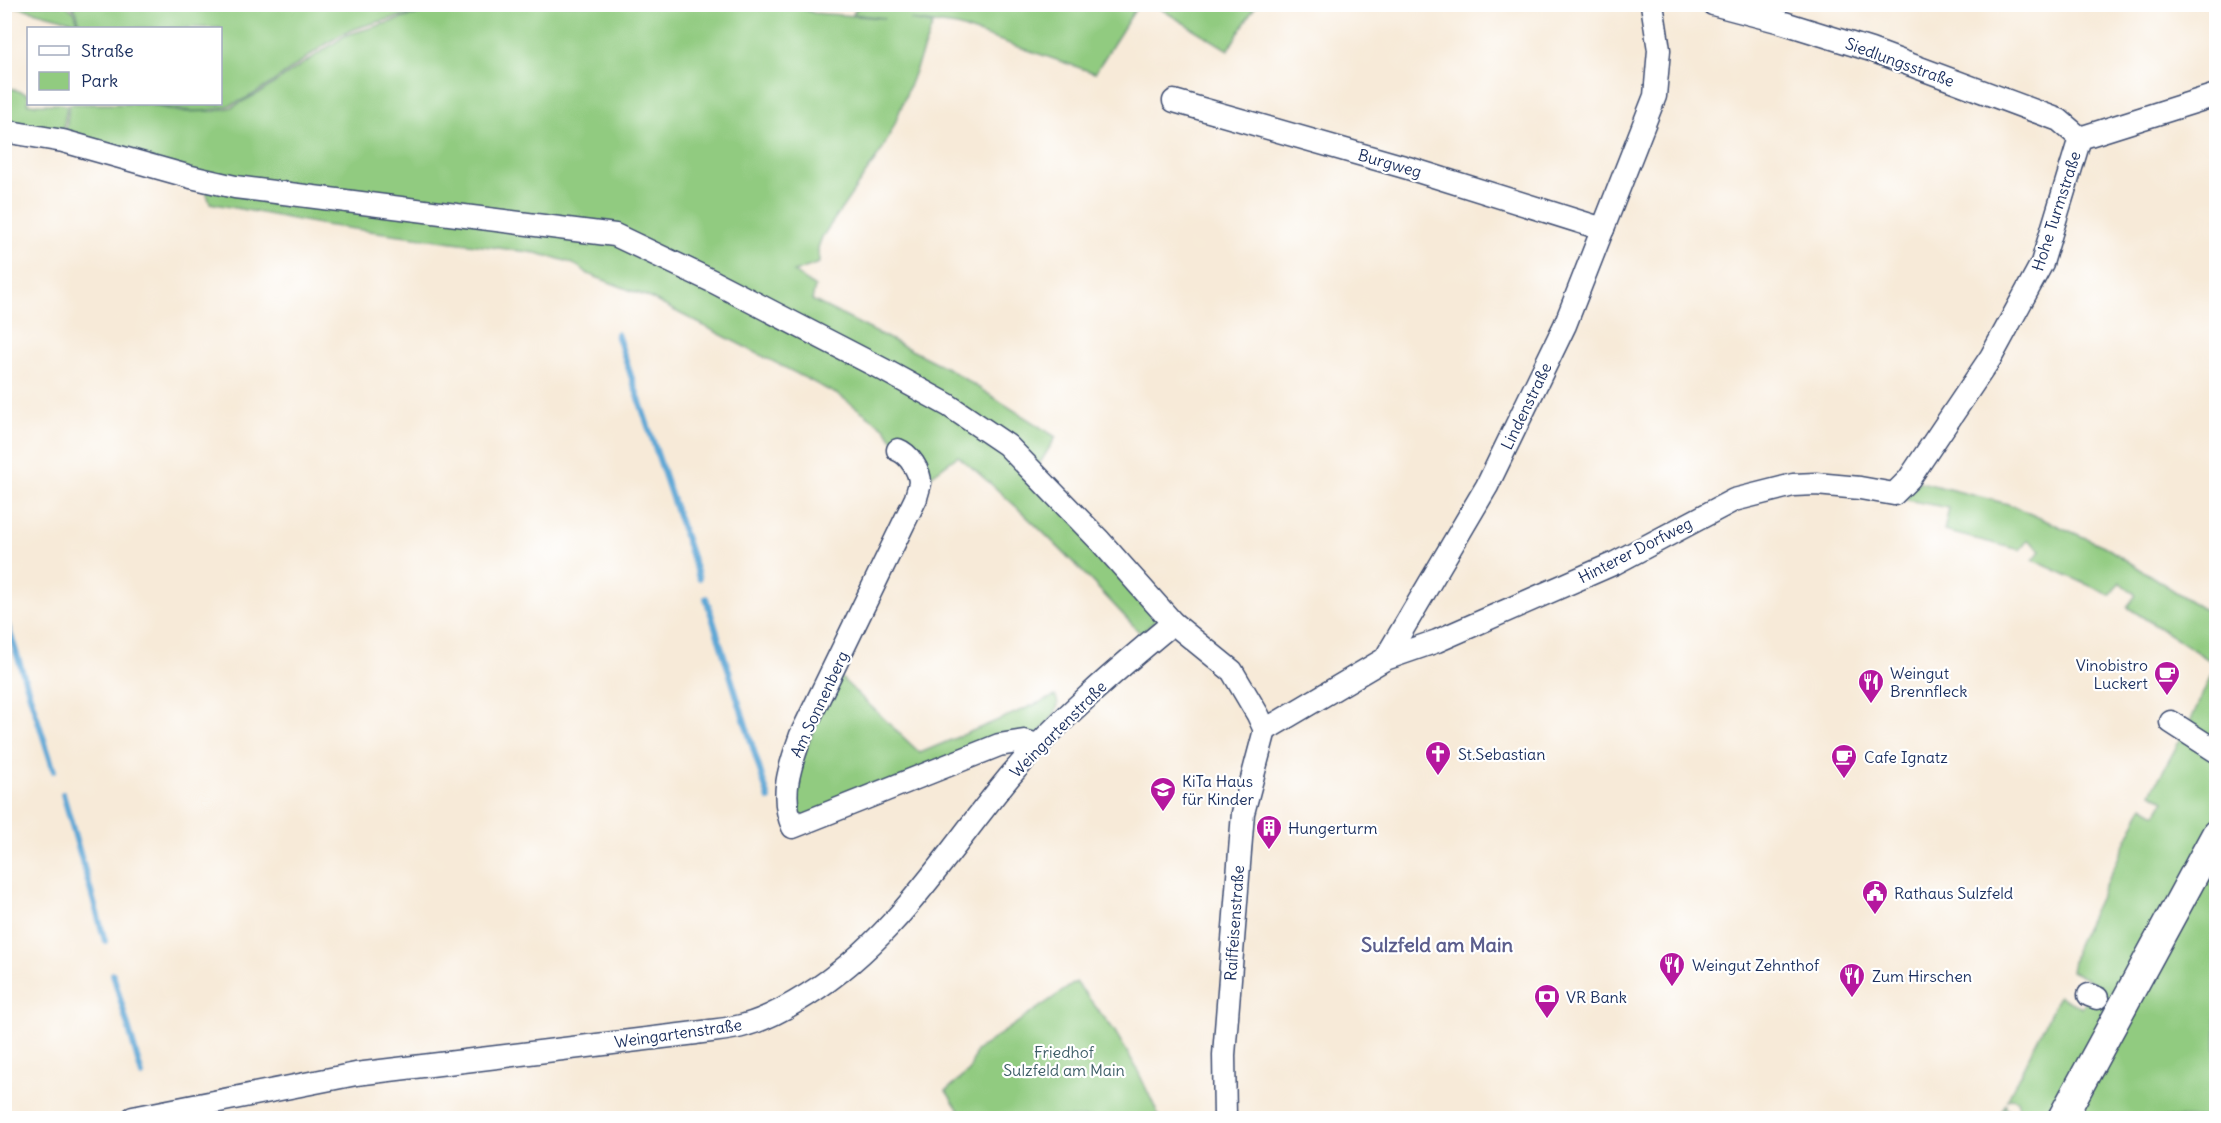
<svg xmlns="http://www.w3.org/2000/svg" width="2221" height="1123" font-family="Delius,sans-serif">
	<style>
		.green { fill: #91cb80; stroke: #567d6f; stroke-width: 1.5 }
		.lines { fill: none; stroke-linecap: round; stroke-linejoin: round }
		.stream { stroke: #5ea7d5; stroke-width: 6 }
		.minor-casing { stroke: #3c4b70; stroke-width: 25 }
		.major-casing { stroke: #3c4b70; stroke-width: 31 }
		.minor { stroke: #fff; stroke-width: 22 }
		.major { stroke: #fff; stroke-width: 28 }
		.labels { text-anchor: middle; stroke-width: 4.5; stroke-linejoin: round; paint-order: stroke }
		.street-label { font-size: 16px; fill: #1b2f5e; stroke: #fff }
		.poi-label { font-size: 16px; fill: #1b2f5e; stroke: #fff; text-anchor: start }
		.park-label { font-size: 16px; fill: #3e5e68; stroke: #fff }
		.quarter-label { font-size: 20px; font-weight: bold; fill: #5b5e8d; stroke: #fff }
	</style>
	<rect width="100%" height="100%" fill="#fff"/>
	<filter id="ink" filterUnits="userSpaceOnUse"><feTurbulence type="fractalNoise" baseFrequency=".0167" numOctaves="2"/><feDisplacementMap in="SourceGraphic" scale="12" xChannelSelector="R" yChannelSelector="G"/><feConvolveMatrix kernelMatrix="1 2 1 2 8 2 1 2 1" color-interpolation-filters="sRGB"/></filter>
	<filter id="wash" filterUnits="userSpaceOnUse"><feTurbulence type="fractalNoise" baseFrequency=".008" numOctaves="4" result="noise"/><feDisplacementMap in="SourceGraphic" scale="24" xChannelSelector="R" yChannelSelector="G"/><feGaussianBlur stdDeviation="1.35" result="paint"/><feColorMatrix in="noise" values="0 0 0 0 0 0 0 0 0 0 0 0 0 0 0 0 0 1.4 0 .05"/><feComposite in="paint" operator="in"/></filter>
	<g filter="url(#wash)">
		<rect width="100%" height="100%" fill="#f7ead8"/>
		<!-- green -->
		<g class="green">
			<path d="M 789,4 L 814,13 L 885,18 L 853,14 L 859,4 L 1138,5 L 1095,73 L 957,26 L 910,20 L 933,24 L 894,126 L 882,150 L 822,237 L 818,248 L 819,263 L 794,272 L 815,287 L 812,300 L 949,369 L 1056,437 L 1032,476 L 1162,614 L 1141,634 C 1083,571 1024,510 958,456 L 921,483 L 885,428 L 840,396 L 648,297 L 588,274 C 576,261 553,258 536,253 L 324,225 L 210,203 L 203,183 L 65,139 L 69,104 L 145,104 L 181,112 L 215,111 L 232,107 L 261,92 L 346,35 L 448,5 Z"/>
			<polygon points="10,5 66,5 75,13 78,23"/>
			<path d="M 71,5 L 444,5 C 413,16 372,20 343,34 C 291,62 246,120 181,110 C 172,109 163,106 154,104 L 220,104 L 220,28 L 80,28 L 77,13 Z"/>
			<polygon points="1154,5 1256,5 1228,50"/>
			<polygon points="4,86 28,94 28,104 60,104 67,105 62,138 5,129"/>
			<polygon points="1909,479 2008,504 2104,546 2201,608 2216,614 2216,656 2212,662 2127,607 2136,595 2120,582 2110,595 2033,560 2041,550 2028,540 2020,550 1944,531 1949,508 1907,500 1894,494"/>
			<polygon points="2214,668 2216,669 2216,1118 1998,1118 2006,1103 2006,1108 2010,1111 2015,1111 2019,1108 2017,1100 2012,1098 2007,1100 2059,996 2082,1008 2095,983 2071,971 2076,947 2143,806 2156,814 2164,801 2151,793 2191,720"/>
			<path d="M 836,673 L 920,753 L 1055,696 C 1066,709 1041,729 1033,739 L 794,823 L 788,797 Z"/>
			<polygon points="1076,982 1114,1030 1136,1067 1160,1118 964,1118 946,1091 969,1071 976,1051"/>
		</g>
		<g class="lines">
			<!-- stream -->
			<g class="stream">
				<polyline points="617,334 699,578"/>
				<polyline points="706,598 769,799"/>
				<polyline points="4,614 54,771"/>
				<polyline points="63,794 105,941"/>
				<polyline points="113,974 142,1075"/>
			</g>
		</g>
	</g>
	<g filter="url(#ink)">
		<g class="lines">
			<defs>
				<g id="minor">
					<polyline points="1713,4 1781,22 1871,50 2059,120 2080,138"/>
					<polyline points="1174,101 1408,168 1603,229"/>
					<polyline points="4,131 63,141 191,177 235,187 615,235 714,282 886,371 948,405 1007,445 1100,541 1173,623 1232,671 1258,715 1265,730"/>
					<polyline points="2080,138 2216,95"/>
					<path d="M 898,450 C 909,454 920,471 920,483 C 919,488 917,493 916,498 L 801,735 C 790,766 779,795 793,827 L 999,745 L 1024,741 L 1038,745"/>
					<polyline points="1385,659 1437,641 1615,563 1734,500 1793,485 1816,484 1860,488 1894,494 1909,479 1991,357 2042,263 2080,138"/>
					<polyline points="2171,722 2216,751"/>
					<polyline points="1265,730 1385,659 1487,486 1565,325 1655,96 1659,50 1652,4"/>
					<polyline points="2089,995 2097,998"/>
					<path d="M 133,1118 L 356,1074 L 696,1033 C 712,1030 730,1030 745,1025 C 767,1019 788,1007 807,995 C 895,940 945,854 1010,776 C 1058,720 1116,670 1173,623"/>
					<polyline points="1225,1118 1224,1055 1243,813 1265,730"/>
				</g>
				<polyline id="major" points="2062,1118 2216,834"/>
			</defs>
			<!-- minor casing -->
			<use href="#minor" class="minor-casing"/>
			<!-- major casing -->
			<use href="#major" class="major-casing"/>
			<!-- minor -->
			<use href="#minor" class="minor"/>
			<!-- major -->
			<use href="#major" class="major"/>
		</g>
	</g>
	<!-- icons -->
	<defs>
		<symbol id="cafe-pin" viewBox="-11 -11 22 30"><path d="M0 17L-7.5 6A9.5 9.5 0 1 1 7.5 6Z" fill="#b5179e" stroke="#fff"/><path d="M-5.5-4.5H6V0H3Q3 3.5 0 3.5H-2.5Q-5.5 3.5-5.5 0ZM3-3.2v2h1.7v-2ZM-6 4.5H4V6H-6Z" fill="#fff"/></symbol>
		<symbol id="restaurant-pin" viewBox="-11 -11 22 30"><path d="M0 17L-7.5 6A9.5 9.5 0 1 1 7.5 6Z" fill="#b5179e" stroke="#fff"/><path d="M-5-6h1v4h1v-4h1v4h1v-4h1v5L-1.5 .5V6h-2V.5L-5-1ZM5-6V6H3V1.5H1.5Q1.5-4 5-6Z" fill="#fff"/></symbol>
		<symbol id="church-pin" viewBox="-11 -11 22 30"><path d="M0 17L-7.5 6A9.5 9.5 0 1 1 7.5 6Z" fill="#b5179e" stroke="#fff"/><path d="M-1.2-6h2.4v3.5h3.3v2.4h-3.3V6h-2.4V-.1h-3.3v-2.4h3.3Z" fill="#fff"/></symbol>
		<symbol id="school-pin" viewBox="-11 -11 22 30"><path d="M0 17L-7.5 6A9.5 9.5 0 1 1 7.5 6Z" fill="#b5179e" stroke="#fff"/><path d="M0-5L7-2L0 1L-7-2ZM-4 1L0 2.5L4 1V4Q0 6-4 4Z" fill="#fff"/></symbol>
		<symbol id="building-pin" viewBox="-11 -11 22 30"><path d="M0 17L-7.5 6A9.5 9.5 0 1 1 7.5 6Z" fill="#b5179e" stroke="#fff"/><path d="M-4-6H4V6H1V3H-1V6H-4ZM-2.5-4.3h1.7v1.8h-1.7ZM.8-4.3h1.7v1.8H.8ZM-2.5-1h1.7V.8h-1.7ZM.8-1h1.7V.8H.8Z" fill="#fff"/></symbol>
		<symbol id="civic-pin" viewBox="-11 -11 22 30"><path d="M0 17L-7.5 6A9.5 9.5 0 1 1 7.5 6Z" fill="#b5179e" stroke="#fff"/><path d="M-.6-6.5H3V-4.5H.6V-3L4-1V1h2V6H-6V1h2V-1L-.6-3ZM-1.2 2.5V6h2.4V2.5Z" fill="#fff"/></symbol>
		<symbol id="bank-pin" viewBox="-11 -11 22 30"><path d="M0 17L-7.5 6A9.5 9.5 0 1 1 7.5 6Z" fill="#b5179e" stroke="#fff"/><path d="M-6-4H6V4H-6ZM0-2.3a2.3 2.3 0 1 0 0 4.6a2.3 2.3 0 1 0 0-4.6Z" fill="#fff"/></symbol>
	</defs>
	<g fill-rule="evenodd">
		<use href="#cafe-pin" x="2152" y="659" width="30" height="40"/>
		<use href="#restaurant-pin" x="1856" y="667" width="30" height="40"/>
		<use href="#church-pin" x="1423" y="739" width="30" height="40"/>
		<use href="#cafe-pin" x="1829" y="742" width="30" height="40"/>
		<use href="#school-pin" x="1148" y="775" width="30" height="40"/>
		<use href="#building-pin" x="1254" y="813" width="30" height="40"/>
		<use href="#civic-pin" x="1860" y="878" width="30" height="40"/>
		<use href="#restaurant-pin" x="1657" y="950" width="30" height="40"/>
		<use href="#restaurant-pin" x="1837" y="961" width="30" height="40"/>
		<use href="#bank-pin" x="1532" y="982" width="30" height="40"/>
	</g>
	<g class="labels">
		<!-- street labels -->
		<g class="street-label">
			<text transform="translate(1900 62) rotate(20)" y="6">Siedlungsstraße</text>
			<text transform="translate(1390 163) rotate(16)" y="6">Burgweg</text>
			<text transform="translate(2056 211) rotate(-72)" y="6">Hohe Turmstraße</text>
			<text transform="translate(1526 406) rotate(-64)" y="6">Lindenstraße</text>
			<text transform="translate(1635 550) rotate(-27)" y="6">Hinterer Dorfweg</text>
			<text transform="translate(819 704) rotate(-65)" y="6">Am Sonnenberg</text>
			<text transform="translate(1058 729) rotate(-45)" y="6">Weingartenstraße</text>
			<text transform="translate(1234 923) rotate(-86)" y="6">Raiffeisenstraße</text>
			<text transform="translate(678 1033) rotate(-8)" y="6">Weingartenstraße</text>
		</g>
		<!-- poi labels -->
		<g class="poi-label">
			<text x="2148" y="671" text-anchor="end">Vinobistro<tspan x="2148" dy="18">Luckert</tspan></text>
			<text x="1890" y="679">Weingut<tspan x="1890" dy="18">Brennfleck</tspan></text>
			<text x="1458" y="760">St.Sebastian</text>
			<text x="1864" y="763">Cafe Ignatz</text>
			<text x="1182" y="787">KiTa Haus<tspan x="1182" dy="18">für Kinder</tspan></text>
			<text x="1288" y="834">Hungerturm</text>
			<text x="1894" y="899">Rathaus Sulzfeld</text>
			<text x="1692" y="971">Weingut Zehnthof</text>
			<text x="1872" y="982">Zum Hirschen</text>
			<text x="1566" y="1003">VR Bank</text>
		</g>
		<!-- park labels -->
		<g class="park-label">
			<text x="1064" y="1058">Friedhof<tspan x="1064" dy="18">Sulzfeld am Main</tspan></text>
		</g>
		<!-- quarter labels -->
		<g class="quarter-label">
			<text x="1437" y="952">Sulzfeld am Main</text>
		</g>
	</g>
	<!-- margin -->
	<rect width="2221" height="1123" fill="none" stroke="#fff" stroke-width="24"/>
	<!-- legend -->
	<rect x="27" y="27" width="195" height="78" fill="#ffffff" stroke="#a4acbf" stroke-width="1.5"/>
	<rect x="39" y="46" width="30" height="9" fill="#ffffff" stroke="#a4acbf" stroke-width="1.5"/>
	<text x="81" y="57" font-size="18" fill="#1b2f5e">Straße</text>
	<rect x="39" y="72" width="30" height="18" fill="#91cb80" stroke="#a4acbf" stroke-width="1.5"/>
	<text x="81" y="87" font-size="18" fill="#1b2f5e">Park</text>
</svg>
